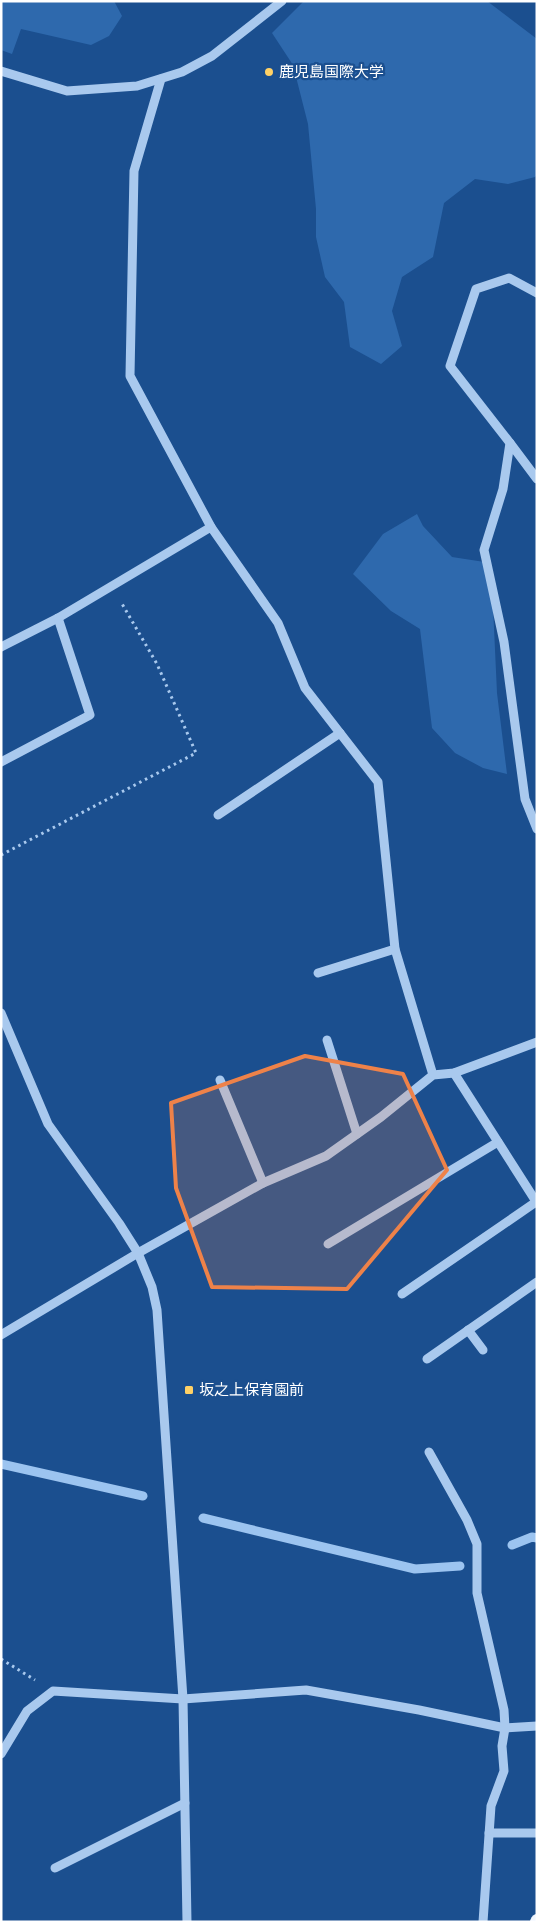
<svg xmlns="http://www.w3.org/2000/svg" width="538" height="1923" font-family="Lato,'Noto Sans JP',sans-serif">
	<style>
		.green { fill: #2e69ad }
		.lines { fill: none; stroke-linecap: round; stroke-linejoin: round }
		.stream { stroke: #9cc4f0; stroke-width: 9 }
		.path { stroke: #a9c9ee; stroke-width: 3; stroke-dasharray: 2.5 4; stroke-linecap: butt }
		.minor { stroke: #a9c9ee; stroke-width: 9 }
		.major { stroke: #f0f6ff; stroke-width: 12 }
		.marked { fill: #ee8249; fill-opacity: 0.2; stroke: #ee8249; stroke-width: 4; stroke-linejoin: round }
		.poi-dot { fill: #ffd166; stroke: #1b4f8f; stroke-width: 2 }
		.labels { text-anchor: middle; stroke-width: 4.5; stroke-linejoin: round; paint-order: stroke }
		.poi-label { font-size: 15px; fill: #fff; stroke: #1b4f8f; text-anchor: start }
	</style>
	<rect width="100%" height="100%" fill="#1b4f8f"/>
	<!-- green -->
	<g class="green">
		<polygon points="1,1 114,1 122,16 109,36 91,45 21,29 12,54 1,50"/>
		<polygon points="304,1 487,1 537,39 537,175 535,177 508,184 475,179 444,203 433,257 402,277 392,311 402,346 381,364 350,347 344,302 325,277 316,237 316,209 308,124 293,65 272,33"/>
		<polygon points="417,514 423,526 452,557 491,563 497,693 507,774 483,768 455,753 432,728 420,629 391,611 353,574 383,534"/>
	</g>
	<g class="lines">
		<!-- stream -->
		<g class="stream">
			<polyline points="1,1464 143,1496"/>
			<polyline points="203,1518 415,1569 460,1566"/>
			<polyline points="512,1545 532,1537 537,1538"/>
		</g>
		<!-- path -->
		<g class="path">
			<polyline points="1,855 196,753 157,664 121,602"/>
			<polyline points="1,1659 35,1680"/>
		</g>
		<!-- minor -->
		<g class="minor">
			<polyline points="1,71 67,91 137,86 182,72 212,56 282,1"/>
			<polyline points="161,79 134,171 130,376 211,527"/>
			<polyline points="537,293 509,278 476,289 450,366 510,443 503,489 484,550 504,642 525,799 537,829"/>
			<polyline points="510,443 537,479"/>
			<polyline points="1,647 58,618 211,527 278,623 305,688 378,782 395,949 433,1075"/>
			<polyline points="1,762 90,715 58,618"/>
			<polyline points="218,815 340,733"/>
			<polyline points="318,973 395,949"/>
			<polyline points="1,1013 48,1124 119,1223 138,1253 152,1287 157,1310 183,1699 187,1922"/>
			<polyline points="327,1040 357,1134"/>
			<polyline points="454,1073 537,1203"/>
			<polyline points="220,1080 263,1183"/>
			<polyline points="328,1244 498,1142"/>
			<polyline points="402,1294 536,1202"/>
			<polyline points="468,1330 483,1350"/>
			<polyline points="1,1335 138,1253 263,1183 326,1156 381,1117 433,1075 454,1073 537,1042"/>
			<polyline points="427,1359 537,1282"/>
			<polyline points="429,1452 467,1520 477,1544 477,1593 504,1710 505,1728 502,1746 504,1771 491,1806 483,1922"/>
			<polyline points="1,1754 27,1711 53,1691 183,1699 306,1690 419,1710 505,1728 537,1726"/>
			<polyline points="489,1833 537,1833"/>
			<polyline points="55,1868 185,1803"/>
		</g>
		<!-- major -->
		<polyline class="major" points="536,1922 537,1920"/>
	</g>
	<!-- marked area -->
	<path class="marked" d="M 305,1056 L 403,1074 L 447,1170 L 347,1289 L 212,1287 L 176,1188 L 171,1103 Z"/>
	<!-- markers -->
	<g class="poi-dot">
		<circle cx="269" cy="72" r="5"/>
		<rect x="184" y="1385" width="10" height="10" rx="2.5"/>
	</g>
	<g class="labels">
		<!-- poi labels -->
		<g class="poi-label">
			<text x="279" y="77">鹿児島国際大学</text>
			<text x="199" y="1395">坂之上保育園前</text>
		</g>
	</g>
	<!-- border -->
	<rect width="538" height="1923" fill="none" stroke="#ffffff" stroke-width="5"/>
</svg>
